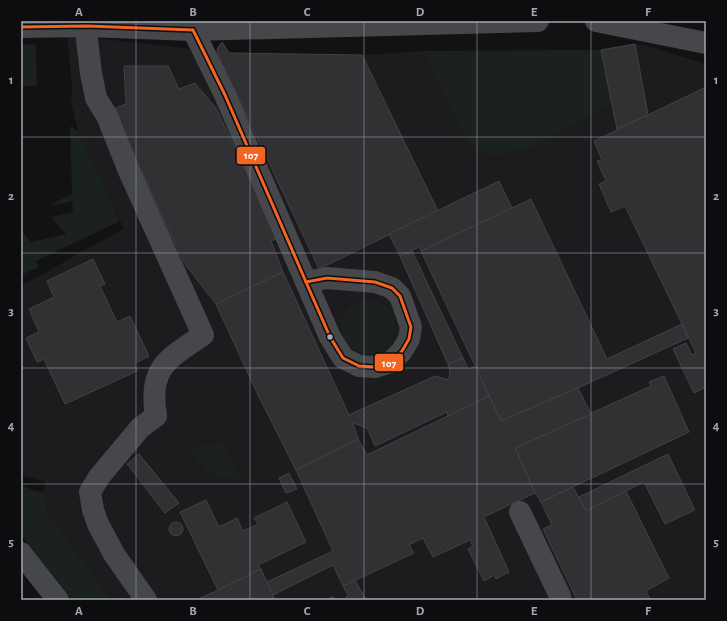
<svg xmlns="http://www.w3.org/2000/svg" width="727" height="621" font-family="'Alegreya Sans',sans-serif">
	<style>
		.built { fill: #1c1c1e }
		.green { fill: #1b211c }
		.building { fill: #313133; stroke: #414246 }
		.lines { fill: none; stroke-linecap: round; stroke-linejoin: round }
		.minor { stroke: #46474b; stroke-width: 22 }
		.bus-1-casing { stroke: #0d0c0e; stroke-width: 6 }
		.bus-1 { stroke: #f26522; stroke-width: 3 }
		.grid { fill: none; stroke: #a3a8b4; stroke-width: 1; stroke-opacity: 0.55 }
		.bus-dot { fill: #a3a8b4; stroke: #0d0c0e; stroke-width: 1.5 }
		.line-badge { stroke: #0d0c0e; stroke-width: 1.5 }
		.badge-label { font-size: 11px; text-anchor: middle; font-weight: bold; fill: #fff }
		.neatline { fill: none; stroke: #a3a8b4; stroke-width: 1.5 }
		.grid-label { font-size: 13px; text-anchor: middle; font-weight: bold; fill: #a3a8b4 }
	</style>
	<rect width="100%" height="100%" fill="#121212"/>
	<!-- built -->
	<polygon class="built" points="67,35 229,53 362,55 424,51 601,50 641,44 706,64 706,600 111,600 48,513 44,492 45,482 21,475 21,285 43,274 95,244 124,229 78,131 71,103 72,88"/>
	<!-- green -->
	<g class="green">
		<polygon points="33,44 36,46 37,86 21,86 21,45"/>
		<polygon points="601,50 612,103 533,147 495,155 472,151 424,51"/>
		<polygon points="70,126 78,131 120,221 36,261 39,267 21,275 21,231 31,242 66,234 51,217 73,212 72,201 52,206 52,204 72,194"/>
		<circle cx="368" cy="327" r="27"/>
		<polygon points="223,443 241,479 220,476 211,473 190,452 197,445 209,446"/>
		<polygon points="21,485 35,491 44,492 48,513 111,600 73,600 21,535"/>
	</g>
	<!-- building -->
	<g class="building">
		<polygon points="222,42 229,53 362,55 438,211 319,269 218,55 217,49"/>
		<polygon points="635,44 648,115 617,129 601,50"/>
		<polygon points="124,66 168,66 179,89 195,83 216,108 278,238 271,241 283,272 216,304 184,263 113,109 126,104"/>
		<polygon points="706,87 706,387 694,393 673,349 686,343 692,355 696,353 625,206 611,212 599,184 606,181 597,161 602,160 594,141"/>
		<polygon points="499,181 512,208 421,251 419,247 400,256 389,234"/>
		<polygon points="531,199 607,359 682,324 688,338 578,388 501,421 421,251"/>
		<polygon points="412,251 463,358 448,364 400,256"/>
		<polygon points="93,259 105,284 100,286 117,322 130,316 149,356 134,364 137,371 65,404 44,359 37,362 26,338 39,332 29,309 54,297 47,281"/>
		<polygon points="283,272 349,415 435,376 449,380 450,372 448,364 463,358 468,369 476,366 489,396 448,416 447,412 375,446 367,428 353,423 358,439 296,470 258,395 216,304"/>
		<polygon points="664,376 689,432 541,502 535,493 515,448 651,386 649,382"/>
		<polygon points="578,388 591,414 515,448 535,493 484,517 509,572 496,579 494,575 484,581 468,549 473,546 470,540 433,557 423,538 409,545 414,553 343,586 333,565 273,595 267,582 333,551 296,470 358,439 367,455 489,396 501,421"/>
		<polygon points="139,454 179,503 165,513 127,464"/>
		<polygon points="668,454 695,510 665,524 644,482 586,511 579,497"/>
		<polygon points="289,473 297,489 286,493 279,478"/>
		<polygon points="573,487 586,511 626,491 669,578 646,591 650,600 577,600 543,529 552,525 541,502"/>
		<polygon points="206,500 219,527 237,518 243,531 258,524 254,518 287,502 306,542 258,565 261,569 218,590 180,512"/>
		<circle cx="176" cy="529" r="7"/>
		<polygon points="261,569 275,600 196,600 218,590"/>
		<polygon points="355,580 365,598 375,600 344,600 348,595 343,586"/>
		<polygon points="331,597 341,600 330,600"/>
	</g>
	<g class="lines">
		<!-- minor -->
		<g class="minor">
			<path d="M 88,21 L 87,40 L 91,73 L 96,98 L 107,116 L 129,171 L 203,335 C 168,359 148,367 156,416 L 140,428 L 99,477 L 90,492 L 93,510 L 98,524 L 114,554 L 146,600"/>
			<polyline points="596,21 706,43"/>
			<polyline points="21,27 87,26 193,30 538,21"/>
			<polyline points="193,30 225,95 306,282 330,337 343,358 359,366 375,367 391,362 402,351 409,339 411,327 400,296 392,288 375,282 327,278 306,282"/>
			<polyline points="520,512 560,596 560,600"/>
			<polyline points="21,553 58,600"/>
		</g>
		<defs>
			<g id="bus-1">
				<polyline points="21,27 87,26 193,30"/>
				<polyline points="193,30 225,95 306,282"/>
				<polygon points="327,278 375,282 392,288 400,296 411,327 409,339 402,351 391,362 375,367 359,366 343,358 330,337 306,282"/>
			</g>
		</defs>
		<!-- bus-1 casing -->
		<use href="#bus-1" class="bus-1-casing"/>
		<!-- bus-1 -->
		<use href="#bus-1" class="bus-1"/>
	</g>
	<!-- grid -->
	<path class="grid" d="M 136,21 L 136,600M 250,21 L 250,600M 364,21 L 364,600M 477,21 L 477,600M 591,21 L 591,600M 21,137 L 706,137M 21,253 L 706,253M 21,368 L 706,368M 21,484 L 706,484"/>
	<!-- markers -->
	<circle class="bus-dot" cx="330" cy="337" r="3.5"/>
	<g class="line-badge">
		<rect x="236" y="146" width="30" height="19" rx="4" fill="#f26522"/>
		<rect x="374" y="353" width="30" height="19" rx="4" fill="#f26522"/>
	</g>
	<g class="badge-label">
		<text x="251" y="159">107</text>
		<text x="389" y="367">107</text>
	</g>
	<!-- border -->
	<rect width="727" height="621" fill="none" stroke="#0d0c0e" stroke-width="44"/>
	<rect x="22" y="22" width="683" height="577" class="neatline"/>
	<g class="grid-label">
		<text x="79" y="16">A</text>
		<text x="193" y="16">B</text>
		<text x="307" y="16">C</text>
		<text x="420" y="16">D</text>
		<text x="534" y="16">E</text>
		<text x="648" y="16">F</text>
		<text x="11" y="84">1</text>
		<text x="716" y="84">1</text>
		<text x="11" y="200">2</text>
		<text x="716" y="200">2</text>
		<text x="11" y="315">3</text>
		<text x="716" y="315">3</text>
		<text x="11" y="430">4</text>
		<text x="716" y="430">4</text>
		<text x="11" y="546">5</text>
		<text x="716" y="546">5</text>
		<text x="79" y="615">A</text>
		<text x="193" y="615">B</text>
		<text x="307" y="615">C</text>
		<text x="420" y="615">D</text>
		<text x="534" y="615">E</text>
		<text x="648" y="615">F</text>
	</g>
</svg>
